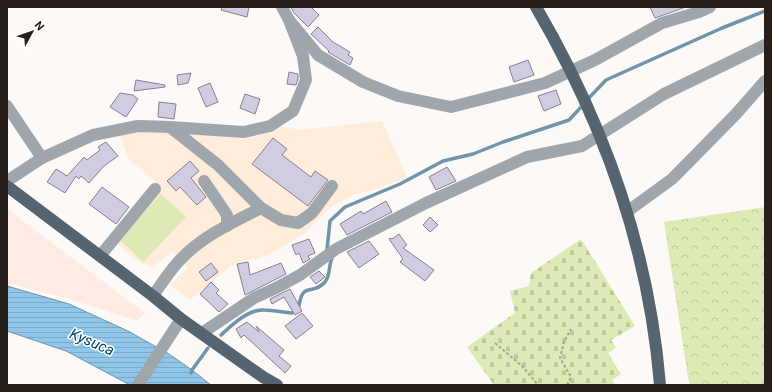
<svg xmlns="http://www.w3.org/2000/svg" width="772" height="392" font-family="Roboto,sans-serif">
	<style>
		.commercial { fill: #ffebe3 }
		.education { fill: #ffecdb }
		.forest { fill: url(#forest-crowns) }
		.cemetery { fill: url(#cemetery-stones) }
		.garden { fill: #ddeab6 }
		.water { fill: url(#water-rules); stroke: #7094aa }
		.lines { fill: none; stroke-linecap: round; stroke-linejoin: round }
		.stream { stroke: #7094aa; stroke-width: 3.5 }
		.building { fill: #d1cce0; stroke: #868194 }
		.path { stroke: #a8a4a0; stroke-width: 2; stroke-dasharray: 3 2; stroke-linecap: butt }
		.minor { stroke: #9fa7ad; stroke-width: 12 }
		.major { stroke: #55646e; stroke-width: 12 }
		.labels { text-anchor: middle; stroke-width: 3; stroke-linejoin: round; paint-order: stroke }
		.water-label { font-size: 15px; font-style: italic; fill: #004768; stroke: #fff }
	</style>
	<defs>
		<pattern id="forest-crowns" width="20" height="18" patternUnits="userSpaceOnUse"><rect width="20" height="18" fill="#ddeab6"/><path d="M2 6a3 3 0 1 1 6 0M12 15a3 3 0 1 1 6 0" fill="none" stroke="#bec89c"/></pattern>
		<pattern id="cemetery-stones" width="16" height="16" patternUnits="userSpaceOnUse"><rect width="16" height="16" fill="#ddeab6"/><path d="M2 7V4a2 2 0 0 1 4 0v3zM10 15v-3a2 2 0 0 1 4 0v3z" fill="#bec89c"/></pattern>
		<pattern id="water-rules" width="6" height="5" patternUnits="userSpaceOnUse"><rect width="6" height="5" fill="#90c6e8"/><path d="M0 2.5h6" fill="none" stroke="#7caac6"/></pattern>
	</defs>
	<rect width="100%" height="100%" fill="#fcf9f6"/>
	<!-- commercial -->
	<polygon class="commercial" points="7,209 145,313 137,321 70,299 7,283"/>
	<!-- education -->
	<polygon class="education" points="382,121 407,177 377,189 352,195 329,209 305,233 270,254 259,258 242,261 232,265 190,300 170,285 188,268 173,251 152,268 145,263 143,265 114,242 161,187 128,158 120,134 135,131 202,133 242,139 259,135 276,128 284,127 299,130"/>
	<!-- forest -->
	<polygon class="forest" points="765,207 765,385 690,385 688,377 664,222"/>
	<!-- cemetery -->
	<polygon class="cemetery" points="581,239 635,326 611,340 616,348 608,353 621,374 612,380 615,385 494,385 467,347 515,313 510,291 529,286 531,273"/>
	<!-- garden -->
	<polygon class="garden" points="161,194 186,217 143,262 119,239"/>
	<!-- water -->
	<polygon class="water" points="7,286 69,304 128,331 169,354 192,370 211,385 130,385 66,351 7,331"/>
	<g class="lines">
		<!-- stream -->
		<g class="stream">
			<polyline points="587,100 606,80 722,28 765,11"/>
			<polyline points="327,250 330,221 345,207 400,184 443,161 473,154 503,142 569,120 583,105"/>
			<path d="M 221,335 C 232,325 248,309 264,310 C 273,310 282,312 292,313 L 299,306 C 303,280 312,297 325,282 C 331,274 328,267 332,258"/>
			<polyline points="191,373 192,370 208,348"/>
		</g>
	</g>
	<!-- building -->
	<g class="building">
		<polygon points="222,7 249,7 247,17 221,10"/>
		<polygon points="291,7 311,7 319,15 308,27 294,13"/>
		<polygon points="650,7 686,7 655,18"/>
		<polygon points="318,27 333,42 350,52 348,55 353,58 350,65 328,52 329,51 311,34"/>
		<polygon points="528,60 534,75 514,82 509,67"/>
		<polygon points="289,72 298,74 298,79 296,85 287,84"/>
		<polygon points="191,73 188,83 178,85 177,75"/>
		<polygon points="136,80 165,85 165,87 134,91"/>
		<polygon points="210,83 218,102 206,107 198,88"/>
		<polygon points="556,90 561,104 544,111 538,96"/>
		<polygon points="120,93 133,95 138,99 126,117 110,107"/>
		<polygon points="245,94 260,99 255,114 240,108"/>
		<polygon points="159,102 176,104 174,119 158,117"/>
		<polygon points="273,138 287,149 282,155 311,177 315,171 328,180 308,206 252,164"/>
		<polygon points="106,142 118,156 104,166 89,183 81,176 79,179 76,176 65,193 47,182 56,169 67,176 84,157 87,160 100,150 98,147"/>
		<polygon points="190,161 199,171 191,178 206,197 197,205 180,187 176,191 167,181"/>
		<polygon points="447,167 456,181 436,190 429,177"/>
		<polygon points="102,187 129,207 116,224 89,204"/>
		<polygon points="386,201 392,212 347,235 340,224 361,211 363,214"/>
		<polygon points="430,217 438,225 430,232 423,225"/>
		<polygon points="399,234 407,245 403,248 434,270 425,281 400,262 403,259 389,239 390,238 392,239"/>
		<polygon points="309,239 315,253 308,256 310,259 303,263 299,253 296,255 292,245"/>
		<polygon points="369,241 379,254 359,268 347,252"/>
		<polygon points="248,262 250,275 281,263 286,274 245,295 237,264"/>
		<polygon points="211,263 218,272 206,281 199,272"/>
		<polygon points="319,271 325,277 316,284 310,277"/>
		<polygon points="211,282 219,290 216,293 228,304 219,312 200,294"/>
		<polygon points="290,289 302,311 295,315 284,297 272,304 270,299"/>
		<polygon points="302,313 313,326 296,339 285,326"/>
		<polygon points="247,322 259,332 256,326 284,350 279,356 291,366 285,373 244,335 241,338 236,329"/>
	</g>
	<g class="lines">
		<!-- path -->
		<g class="path">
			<polyline points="495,343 522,366 538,385"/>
			<polyline points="567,385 571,377 560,358 564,342 571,329"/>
		</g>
		<!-- minor -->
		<g class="minor">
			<polyline points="289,20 318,55 363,82 398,96 451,107 545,83 595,60 662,23 699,12 710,7"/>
			<polyline points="7,106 42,158"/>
			<polyline points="170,127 218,165 261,208 281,220 298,223 312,213 332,186"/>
			<polyline points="7,181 42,158 93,135 138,126 170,127 244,132 270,126 293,111 306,80 303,56 289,20 282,7"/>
			<polyline points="204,181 227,215 227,226"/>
			<polyline points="628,211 672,179 736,114 765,81"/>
			<polyline points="100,256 155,189"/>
			<path d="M 153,296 C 161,284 169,272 179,261 C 201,237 233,222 261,208"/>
			<polyline points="202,333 254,298 278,287 300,275 336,249 426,203 527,157 582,146 664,94 765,45"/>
			<polyline points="138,385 181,319"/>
		</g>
		<!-- major -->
		<g class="major">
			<path d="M 536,7 C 605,125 649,249 660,385"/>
			<polyline points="7,186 153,296 181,319 263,377 277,385"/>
		</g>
	</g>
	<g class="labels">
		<!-- water labels -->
		<g class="water-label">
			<text transform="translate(92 342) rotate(23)" y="5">Kysuca</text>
		</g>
	</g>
	<!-- border -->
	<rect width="772" height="392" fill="none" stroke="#261f1a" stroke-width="16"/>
	<!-- north arrow -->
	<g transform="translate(32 32) rotate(50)" stroke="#ffffff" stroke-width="3" paint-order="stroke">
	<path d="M0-3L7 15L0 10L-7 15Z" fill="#261f1a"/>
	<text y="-6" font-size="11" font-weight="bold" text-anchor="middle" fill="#261f1a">N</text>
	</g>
</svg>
